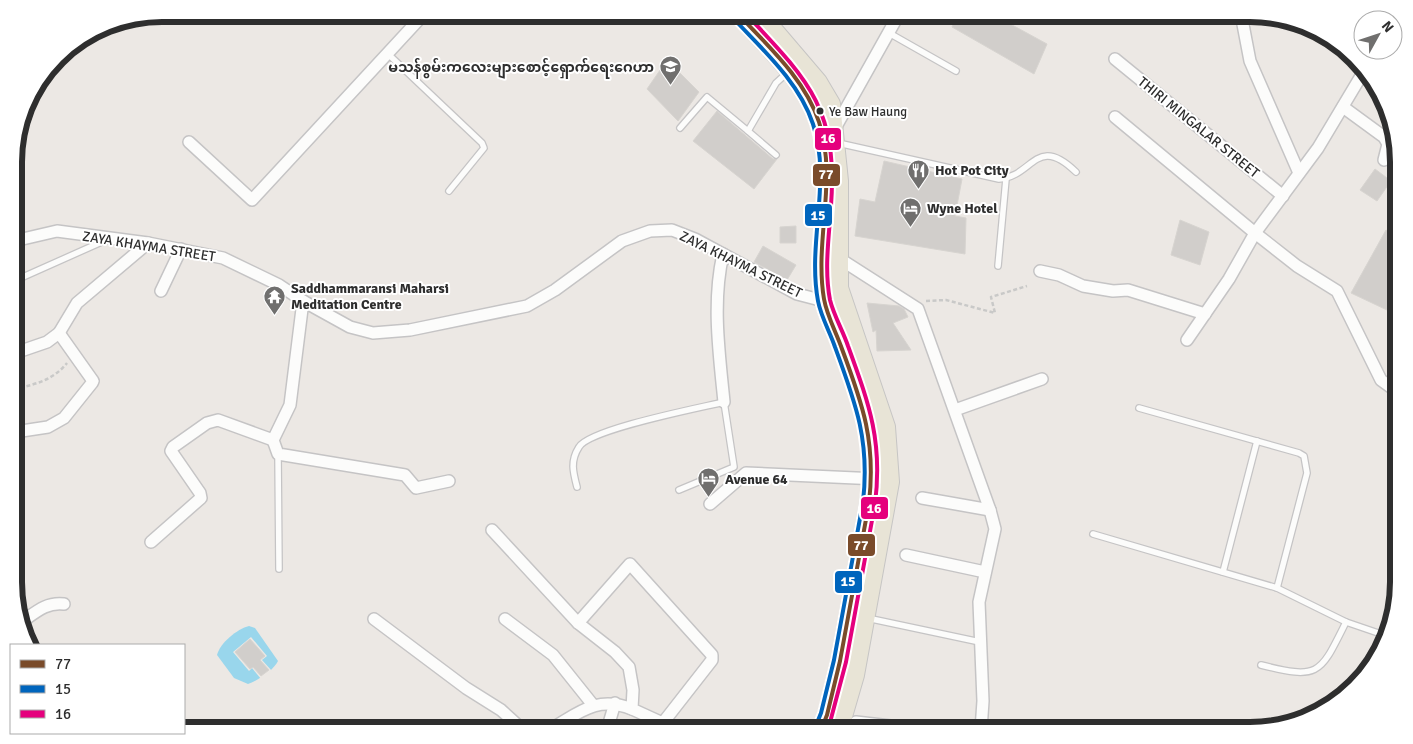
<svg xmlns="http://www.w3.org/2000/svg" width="1413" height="744" font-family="Signika,'Noto Sans Myanmar',sans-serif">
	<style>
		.water { fill: #99d6ec }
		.pier { fill: #ece8e4 }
		.building { fill: #d1cecb; stroke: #d7d4d0 }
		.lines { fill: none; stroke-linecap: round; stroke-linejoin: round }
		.lane-casing { stroke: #c5c4c5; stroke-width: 8 }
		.street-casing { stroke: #c5c4c5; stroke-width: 14 }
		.primary-casing { stroke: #c6c5c4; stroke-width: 20 }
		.path { stroke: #c9c9c8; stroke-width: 2.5; stroke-dasharray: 4 2.5; stroke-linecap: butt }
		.lane { stroke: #fcfcfb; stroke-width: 5.5 }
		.street { stroke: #fcfcfb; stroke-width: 11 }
		.primary { stroke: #e8e4d6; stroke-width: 18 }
		.bus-1-casing { stroke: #fff; stroke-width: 8 }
		.bus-2-casing { stroke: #fff; stroke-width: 8 }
		.bus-3-casing { stroke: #fff; stroke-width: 8 }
		.bus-1 { stroke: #7a4b2a; stroke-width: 4 }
		.bus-2 { stroke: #0065bd; stroke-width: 4 }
		.bus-3 { stroke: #e5007d; stroke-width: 4 }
		.bus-dot { fill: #2e2e2e; stroke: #fff; stroke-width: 2 }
		.labels { text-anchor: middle; stroke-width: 4; stroke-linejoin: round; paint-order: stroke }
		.bus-label { font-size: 13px; fill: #2e2e2e; stroke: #fff; text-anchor: start }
		.poi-label { font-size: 14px; font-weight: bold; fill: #2e2e2e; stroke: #fff; text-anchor: start }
		.street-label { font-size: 14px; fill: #2e2e2e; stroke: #fff }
		.rim { fill: none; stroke: #2e2e2e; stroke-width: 6 }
		.line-badge { stroke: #fff; stroke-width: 2 }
		.badge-label { font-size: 14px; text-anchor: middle; font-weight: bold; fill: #fff }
	</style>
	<rect width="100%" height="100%" fill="#ece8e4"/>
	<!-- water -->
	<path class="water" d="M 249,626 L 255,628 L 278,661 C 274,670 257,681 248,684 L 234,678 L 217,655 C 220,643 237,629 249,626 Z"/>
	<!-- pier -->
	<polygon class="pier" points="251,637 267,656 262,660 272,671 261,679 252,668 249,671 233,652"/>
	<!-- building -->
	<g class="building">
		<polygon points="958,14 973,20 976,14 992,14 1047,44 1034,74 952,27"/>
		<polygon points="667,60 699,92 678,121 647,89"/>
		<polygon points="717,111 773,159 777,159 754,189 693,141"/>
		<polygon points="884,161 962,179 955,216 966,218 965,254 855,236 860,199 875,202"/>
		<polygon points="1375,169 1391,181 1377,201 1360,190"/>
		<polygon points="1180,220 1209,232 1200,265 1171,255"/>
		<polygon points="796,226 796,243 780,243 780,227"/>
		<polygon points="1386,230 1398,238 1398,285 1387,310 1351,293"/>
		<polygon points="763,246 796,265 787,280 754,262"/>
		<polygon points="867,303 899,306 904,309 908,317 893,323 911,350 877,351 876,330 873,332"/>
		<polygon points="250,639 265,656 260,660 269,670 261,676 253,667 250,669 235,652"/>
	</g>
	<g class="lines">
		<defs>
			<g id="lane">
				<polyline points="889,33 956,71"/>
				<polyline points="388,54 482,143 484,148 449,191"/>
				<polyline points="680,128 707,97 748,131 776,83 787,73"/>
				<polyline points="748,131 776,155"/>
				<path d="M 838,143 L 999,179 C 1033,177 1036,133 1076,172"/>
				<polyline points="998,266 1006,179"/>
				<polyline points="14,281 106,240"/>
				<polyline points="1139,408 1299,453 1304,456 1307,473 1277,588"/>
				<polyline points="278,454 279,569"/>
				<path d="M 577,487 C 573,472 570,461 579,447 C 590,429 699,408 724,402 L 734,467 L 679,490"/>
				<polyline points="1093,534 1277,588 1346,622 1387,636"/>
				<polyline points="1223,572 1257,441"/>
				<polyline points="867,618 980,642"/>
				<path d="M 1261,665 C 1320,680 1320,674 1346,622"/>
			</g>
			<g id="street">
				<polyline points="1241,14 1250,61 1299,173"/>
				<polyline points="1115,59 1283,196"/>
				<polyline points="1343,107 1384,137 1388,144 1384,160"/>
				<polyline points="1115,117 1255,233 1297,266 1337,291 1381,380 1399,393"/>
				<polyline points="834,130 899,14"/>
				<polyline points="189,142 252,200 424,14"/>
				<polyline points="14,241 57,231 148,243 223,258 279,285 303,301 350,327 373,333 410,330 527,306 555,290 622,241 650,231 672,230 695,239 797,294 824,301 841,298"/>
				<path d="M 723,254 C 712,302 719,352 724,402"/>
				<polyline points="837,257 918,309 990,510 995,529 979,602 983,701 981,730"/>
				<polyline points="1040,271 1059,275 1083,286 1113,291 1128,290 1205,314"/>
				<polyline points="161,291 181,249"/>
				<polyline points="303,301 290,405 273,440 278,454 405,475 416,488 449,481"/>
				<polyline points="1187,340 1229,279 1255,233 1318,148 1364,71"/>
				<polyline points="15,353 47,342 59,333 77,303 148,243"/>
				<polyline points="955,410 1042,379"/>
				<polyline points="15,432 48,427 64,418 92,383 93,381 59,333"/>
				<polyline points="922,498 990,510"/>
				<polyline points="710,504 746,473 878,479"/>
				<polyline points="492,530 578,623 615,652 629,667 633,690 632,709 678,730"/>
				<polyline points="151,542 201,498 200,493 171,451 173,447 207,423 218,420 273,440"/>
				<polyline points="906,555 985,572"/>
				<polyline points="374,619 466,688 501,710 523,730"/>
				<polyline points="505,619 553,655 593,705"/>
				<path d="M 23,621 C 37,611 47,602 64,604"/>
				<polyline points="578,623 630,564 712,655 712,660 662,724"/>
				<polyline points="251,728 252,730"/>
				<path d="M 549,730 C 579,713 596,695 632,709"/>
				<polyline points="607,730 615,703"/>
				<polyline points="853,730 856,722 925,730"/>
			</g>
			<g id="primary">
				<path d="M 738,14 C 767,46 805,80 819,122 C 838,179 814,242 824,300 C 827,314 835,329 840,342 C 862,403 880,437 869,503 L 840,661 L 827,715 L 821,730"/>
				<polyline points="760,14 818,82 831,104 839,181 839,288 886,427 890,482 855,675 839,730"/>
			</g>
		</defs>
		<!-- lane casing -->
		<use href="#lane" class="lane-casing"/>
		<!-- street casing -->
		<use href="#street" class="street-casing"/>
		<!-- primary casing -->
		<use href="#primary" class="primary-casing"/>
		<!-- path -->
		<g class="path">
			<polyline points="926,301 946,300 995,313 991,297 1027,286"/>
			<path d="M 20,388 C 39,383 54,379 67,363"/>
		</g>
		<!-- lane -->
		<use href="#lane" class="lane"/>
		<!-- street -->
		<use href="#street" class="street"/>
		<!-- primary -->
		<use href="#primary" class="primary"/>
		<defs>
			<path id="bus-1" d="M 738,14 C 768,46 805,79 819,122 C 838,180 814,240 824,299 C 827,316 836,332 842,349 C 863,405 876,442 869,503 L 840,661 L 827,715 L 821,730"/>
			<path id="bus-2" d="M 733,18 C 763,50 799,82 813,124 C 832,181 807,242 818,301 C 821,317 830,332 835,347 C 856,404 870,441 863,502 L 834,660 L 821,713 L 815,728"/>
			<path id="bus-3" d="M 746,14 C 809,81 838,109 831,206 C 829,237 824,269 830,300 C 834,316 843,331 848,346 C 869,404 883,441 875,504 L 846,662 L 828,730"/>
		</defs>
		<!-- bus-1 casing -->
		<use href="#bus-1" class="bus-1-casing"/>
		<!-- bus-2 casing -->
		<use href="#bus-2" class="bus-2-casing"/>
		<!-- bus-3 casing -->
		<use href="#bus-3" class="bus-3-casing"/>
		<!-- bus-1 -->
		<use href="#bus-1" class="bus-1"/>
		<!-- bus-2 -->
		<use href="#bus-2" class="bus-2"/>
		<!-- bus-3 -->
		<use href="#bus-3" class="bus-3"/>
	</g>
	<!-- icons -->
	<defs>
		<symbol id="school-pin" viewBox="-11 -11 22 30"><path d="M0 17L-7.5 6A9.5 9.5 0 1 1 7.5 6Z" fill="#706f6e" stroke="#fff"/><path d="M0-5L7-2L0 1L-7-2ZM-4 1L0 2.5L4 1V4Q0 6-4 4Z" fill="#fff"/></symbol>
		<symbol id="restaurant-pin" viewBox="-11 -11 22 30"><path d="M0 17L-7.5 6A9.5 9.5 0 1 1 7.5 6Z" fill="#706f6e" stroke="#fff"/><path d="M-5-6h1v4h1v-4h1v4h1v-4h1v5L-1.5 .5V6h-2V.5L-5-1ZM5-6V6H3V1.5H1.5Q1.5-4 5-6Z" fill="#fff"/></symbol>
		<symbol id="hotel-pin" viewBox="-11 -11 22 30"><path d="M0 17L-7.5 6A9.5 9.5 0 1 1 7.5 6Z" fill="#706f6e" stroke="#fff"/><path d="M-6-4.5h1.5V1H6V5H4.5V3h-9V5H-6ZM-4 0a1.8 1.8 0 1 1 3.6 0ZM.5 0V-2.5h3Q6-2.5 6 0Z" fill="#fff"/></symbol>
		<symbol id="temple-pin" viewBox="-11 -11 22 30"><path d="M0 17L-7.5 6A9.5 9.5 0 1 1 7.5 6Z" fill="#706f6e" stroke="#fff"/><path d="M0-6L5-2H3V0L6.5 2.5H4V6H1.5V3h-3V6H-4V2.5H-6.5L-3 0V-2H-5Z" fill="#fff"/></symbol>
	</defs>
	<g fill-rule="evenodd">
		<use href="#school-pin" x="658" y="54" width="25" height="34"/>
		<use href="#restaurant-pin" x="906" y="158" width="25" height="34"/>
		<use href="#hotel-pin" x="898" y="196" width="25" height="34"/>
		<use href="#temple-pin" x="262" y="284" width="25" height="34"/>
		<use href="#hotel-pin" x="696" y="466" width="25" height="34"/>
	</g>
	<!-- markers -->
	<circle class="bus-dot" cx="820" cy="111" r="4.5"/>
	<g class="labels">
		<!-- bus labels -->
		<g class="bus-label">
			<text x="829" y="116">Ye Baw Haung</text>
		</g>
		<!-- poi labels -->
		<g class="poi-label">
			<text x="654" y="72" text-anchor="end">မသန်စွမ်းကလေးများစောင့်ရှောက်ရေးဂေဟာ</text>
			<text x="935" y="175">Hot Pot City</text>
			<text x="927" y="213">Wyne Hotel</text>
			<text x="291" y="293">Saddhammaransi Maharsi<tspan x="291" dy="16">Meditation Centre</tspan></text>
			<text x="725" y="484">Avenue 64</text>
		</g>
		<!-- street labels -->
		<g class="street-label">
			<text transform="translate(1199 127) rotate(39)" y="5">THIRI MINGALAR STREET</text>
			<text transform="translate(149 246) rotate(9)" y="5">ZAYA KHAYMA STREET</text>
			<text transform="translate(741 264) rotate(26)" y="5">ZAYA KHAYMA STREET</text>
		</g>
	</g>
	<!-- crop -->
	<path d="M0 0H1413V744H0ZM162 22H1250A140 140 0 0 1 1390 162V582A140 140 0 0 1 1250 722H162A140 140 0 0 1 22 582V162A140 140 0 0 1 162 22Z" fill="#fff" fill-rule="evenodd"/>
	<path class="rim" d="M162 22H1250A140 140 0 0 1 1390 162V582A140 140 0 0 1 1250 722H162A140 140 0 0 1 22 582V162A140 140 0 0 1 162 22Z"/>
	<g class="line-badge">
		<rect x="814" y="127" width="28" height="24" rx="5" fill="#e5007d"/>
		<rect x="812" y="163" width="29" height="24" rx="5" fill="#7a4b2a"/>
		<rect x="804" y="203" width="29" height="24" rx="5" fill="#0065bd"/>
		<rect x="860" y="496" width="29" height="24" rx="5" fill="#e5007d"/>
		<rect x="847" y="533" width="29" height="24" rx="5" fill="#7a4b2a"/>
		<rect x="834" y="570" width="29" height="24" rx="5" fill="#0065bd"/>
	</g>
	<g class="badge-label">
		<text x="828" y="143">16</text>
		<text x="826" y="179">77</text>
		<text x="818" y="220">15</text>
		<text x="874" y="513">16</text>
		<text x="861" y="550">77</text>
		<text x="848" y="586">15</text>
	</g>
	<!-- legend -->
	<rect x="10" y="644" width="175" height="90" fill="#ffffff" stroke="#ababab"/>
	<rect x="20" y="660" width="25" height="8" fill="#7a4b2a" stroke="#ababab"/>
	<text x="55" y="669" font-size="15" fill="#2e2e2e">77</text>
	<rect x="20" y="685" width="25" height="8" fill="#0065bd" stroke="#ababab"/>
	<text x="55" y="694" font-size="15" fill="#2e2e2e">15</text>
	<rect x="20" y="710" width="25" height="8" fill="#e5007d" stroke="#ababab"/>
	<text x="55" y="719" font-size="15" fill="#2e2e2e">16</text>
	<!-- north arrow -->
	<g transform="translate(1378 35) rotate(50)"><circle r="24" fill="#ffffff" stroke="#ababab"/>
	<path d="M0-4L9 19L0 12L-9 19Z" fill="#706f6e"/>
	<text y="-8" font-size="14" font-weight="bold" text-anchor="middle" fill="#2e2e2e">N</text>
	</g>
</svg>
